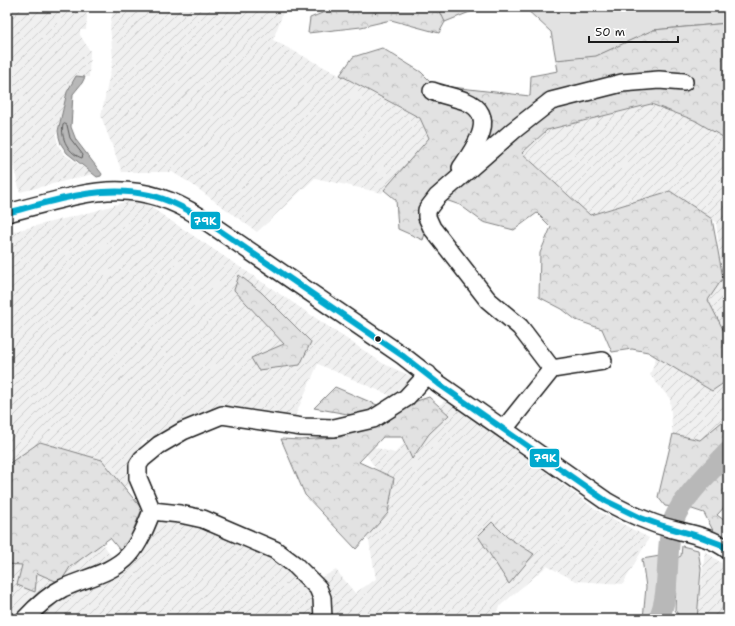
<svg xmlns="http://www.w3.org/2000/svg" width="735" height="626" font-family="'Shantell Sans',sans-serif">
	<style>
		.industrial { fill: url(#industrial-furrows) }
		.green { fill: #e2e2e2; stroke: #7f7f7f }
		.forest { fill: url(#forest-crowns); stroke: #7f7f7f }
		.water { fill: #b8b8b8; stroke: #7a7a7a }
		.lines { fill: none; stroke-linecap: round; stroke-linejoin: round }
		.shore { stroke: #5a5a5a; stroke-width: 1 }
		.river { stroke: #b8b8b8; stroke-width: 21 }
		.minor-casing { stroke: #1c1c1c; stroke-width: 20 }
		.minor { stroke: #fff; stroke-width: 17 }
		.bus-1-casing { stroke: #fff; stroke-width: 9 }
		.bus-1 { stroke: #00a9ce; stroke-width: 6 }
		.bus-dot { fill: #1c1c1c; stroke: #fff; stroke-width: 1.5 }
		.line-badge { stroke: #fff; stroke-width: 1.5 }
		.badge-label { font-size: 11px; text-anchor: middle; font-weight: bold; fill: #fff }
	</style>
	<defs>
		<pattern id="industrial-furrows" width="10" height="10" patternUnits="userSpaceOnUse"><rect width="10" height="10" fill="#f0f0f0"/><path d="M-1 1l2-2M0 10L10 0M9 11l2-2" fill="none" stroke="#cdcdcd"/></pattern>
		<pattern id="forest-crowns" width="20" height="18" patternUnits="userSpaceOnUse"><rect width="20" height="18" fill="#e2e2e2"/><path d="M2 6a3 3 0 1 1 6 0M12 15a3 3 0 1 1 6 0" fill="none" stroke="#c1c1c1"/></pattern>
	</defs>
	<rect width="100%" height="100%" fill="#fff"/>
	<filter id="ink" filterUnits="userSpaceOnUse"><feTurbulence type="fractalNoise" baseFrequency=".025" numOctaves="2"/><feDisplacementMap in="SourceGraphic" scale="8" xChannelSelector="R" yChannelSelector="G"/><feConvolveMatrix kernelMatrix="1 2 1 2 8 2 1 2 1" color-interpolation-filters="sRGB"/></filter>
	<g filter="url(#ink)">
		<!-- industrial -->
		<g class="industrial">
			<polygon points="7,7 96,7 86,10 87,17 86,30 80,30 80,35 90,51 89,77 76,76 67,92 56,135 58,145 64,154 93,174 20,192 7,140"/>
			<polygon points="114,7 285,7 273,40 420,118 429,138 382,193 315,178 257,232 190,183 172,172 122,172 101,116 113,59 110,25"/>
			<polygon points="651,104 715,128 728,138 728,336 720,325 708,300 723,278 716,222 670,191 590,215 522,153 547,130"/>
			<polygon points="137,198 384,364 422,381 403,401 318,364 295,416 225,405 142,442 128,488 51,447 7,473 7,233 95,211"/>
			<polygon points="657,354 712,391 728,380 728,417 700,440 673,442 670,399 650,375"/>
			<polygon points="447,398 598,511 649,538 623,584 576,581 547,566 501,605 492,619 7,619 7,555 23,549 104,545 117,565 154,519 203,519 285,554 313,582 336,570 355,593 376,579 369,541 354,526 385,483 359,443 395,453"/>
			<polygon points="705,551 728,568 728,619 697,619"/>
		</g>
		<!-- green -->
		<g class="green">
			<polygon points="434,7 482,7 445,22"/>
			<polygon points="524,7 728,7 728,23 654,30 588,60 556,60 551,32"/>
			<polygon points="682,546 698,550 701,569 697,619 681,619 675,610 677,558 681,556"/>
			<polygon points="660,556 662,586 670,595 668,619 643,619 646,587 642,559"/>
		</g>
		<!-- forest -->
		<g class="forest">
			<polygon points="337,7 438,7 445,22 439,33 391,20 361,27 308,33 310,18"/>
			<polygon points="728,23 728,140 694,120 651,104 547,130 522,153 590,215 670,191 712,219 723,278 708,300 728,339 728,380 712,391 648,352 632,349 612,352 602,329 576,320 562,309 539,297 540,253 551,227 537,213 514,230 483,222 460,205 437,197 423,240 398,229 396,200 384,190 429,138 420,118 340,75 353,57 382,48 421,72 434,85 530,96 531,76 558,71 556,60 596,56 653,30"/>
			<polygon points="239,275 261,292 311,342 300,365 258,370 251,358 284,344 234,290"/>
			<polygon points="335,387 389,410 429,397 449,415 429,434 412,459 402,437 383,437 359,462 394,478 388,513 356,549 305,495 281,439 301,440 341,437 353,415 314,408"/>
			<polygon points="728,417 728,503 717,515 728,523 728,551 720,544 704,513 692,509 665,506 658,497 673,434 700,440"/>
			<polygon points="40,442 102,460 142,509 123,554 110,538 70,567 60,583 37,573 35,592 17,585 22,565 7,564 7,465"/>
			<polygon points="492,522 507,537 534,554 509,584 478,536"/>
		</g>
		<!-- water -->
		<polygon class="water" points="76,76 85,77 82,83 73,94 71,127 76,140 102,174 101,176 97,177 67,153 61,144 59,137 58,131 67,92"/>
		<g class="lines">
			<!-- shore -->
			<path class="shore" d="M 65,124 L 67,125 L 70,138 L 83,155 L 82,158 C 69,154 60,138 63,125 Z"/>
			<!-- river -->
			<path class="river" d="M 658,619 C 671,597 665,551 672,525 C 678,501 712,470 728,452"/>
			<defs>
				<g id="minor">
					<path d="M 432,91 C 443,95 454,97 465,101 C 500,115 474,149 461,168"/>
					<path d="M 7,213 C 80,195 130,172 200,217 L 403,356 L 439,384 L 606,501 C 621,510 637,517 653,523 C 679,533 706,533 728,550"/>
					<polyline points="552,369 603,361"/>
					<polyline points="504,429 552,369 520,327 488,300 432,228 427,217 427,210 437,197 514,130 551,101 622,83 659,80 684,82"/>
					<polyline points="152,511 180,514 203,519 275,550 295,565 318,588 322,598 323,619"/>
					<path d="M 25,619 C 36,607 49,595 63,588 C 85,578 113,573 129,555 C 140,542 146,526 152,511 L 138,478 L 138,465 L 142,459 L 159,445 L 183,431 L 222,415 L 302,427 L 334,428 L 373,419 L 406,398 L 428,374"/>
				</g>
			</defs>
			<!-- minor casing -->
			<use href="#minor" class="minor-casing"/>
			<!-- minor -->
			<use href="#minor" class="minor"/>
			<defs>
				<path id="bus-1" d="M 7,213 C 53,201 101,184 149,195 C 168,199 184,208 200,217 L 403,356 L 439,384 L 606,501 L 641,518 L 663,526 L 701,537 L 720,544 L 728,550"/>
			</defs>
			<!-- bus-1 casing -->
			<use href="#bus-1" class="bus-1-casing"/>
			<!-- bus-1 -->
			<use href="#bus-1" class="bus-1"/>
		</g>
	</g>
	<!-- markers -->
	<circle class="bus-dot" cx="378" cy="339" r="3.5"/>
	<g class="line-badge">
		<rect x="190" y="211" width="31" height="19" rx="4" fill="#00a9ce"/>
		<rect x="529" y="448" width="31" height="20" rx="4" fill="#00a9ce"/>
	</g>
	<g class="badge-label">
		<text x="205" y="225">79K</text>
		<text x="545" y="462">79K</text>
	</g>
	<!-- margin -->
	<rect width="735" height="626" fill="none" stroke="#fff" stroke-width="24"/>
	<rect x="12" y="12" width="711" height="602" fill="none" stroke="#1c1c1c" stroke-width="1.5" filter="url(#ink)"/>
	<!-- scale -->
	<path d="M589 36v6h89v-6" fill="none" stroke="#1c1c1c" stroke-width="2"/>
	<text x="595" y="36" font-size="12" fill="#1c1c1c" stroke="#ffffff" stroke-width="3" paint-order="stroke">50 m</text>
</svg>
